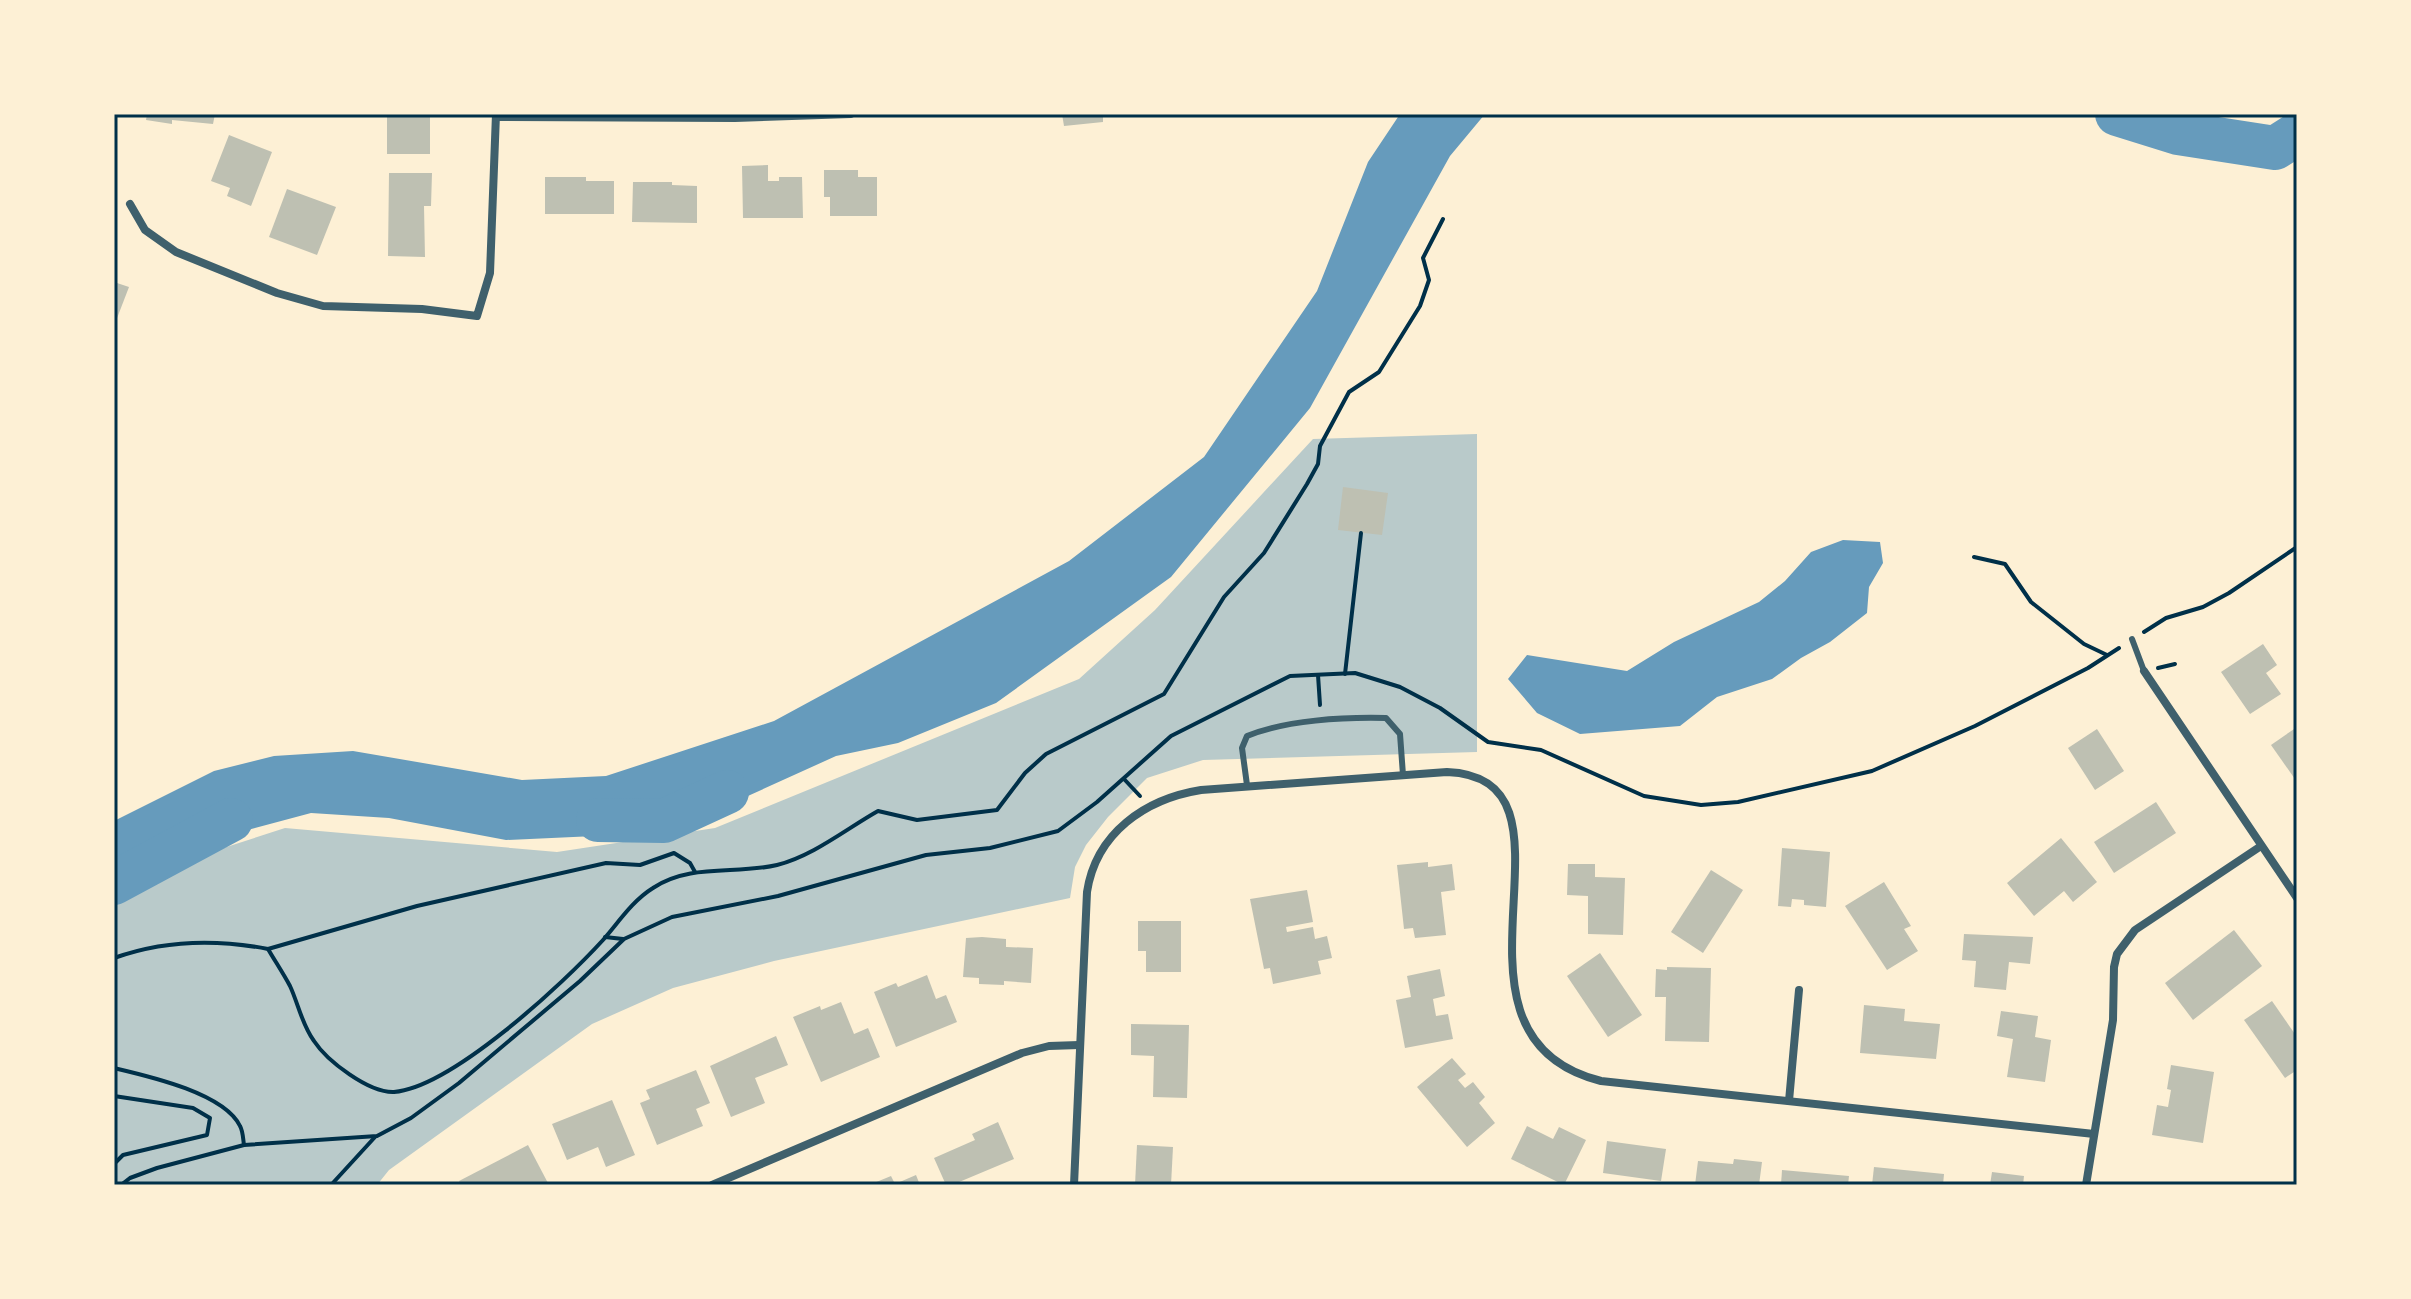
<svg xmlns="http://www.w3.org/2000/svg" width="2411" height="1299" font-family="'Noto Sans',sans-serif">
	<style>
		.green { fill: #b9caca }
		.water { fill: #669bbc }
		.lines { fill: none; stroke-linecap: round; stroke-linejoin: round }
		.river { stroke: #669bbc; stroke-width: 44 }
		.building { fill: #bec0b2 }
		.path { stroke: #003049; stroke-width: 4 }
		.service { stroke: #3f606c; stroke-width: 6 }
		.minor { stroke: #3f606c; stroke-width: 8 }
		.neatline { fill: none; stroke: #003049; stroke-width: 3 }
	</style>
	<rect width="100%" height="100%" fill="#fdf0d5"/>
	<!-- green -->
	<polygon class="green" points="1477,434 1477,752 1203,760 1147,778 1108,817 1086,845 1075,867 1070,898 774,961 673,988 592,1024 389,1170 377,1185 114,1185 114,906 211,852 285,828 557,852 715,828 1079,679 1155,610 1313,439"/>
	<!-- water -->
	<g class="water">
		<polygon points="1400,114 1485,114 1450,156 1310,408 1171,577 996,703 898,743 836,756 739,800 595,836 506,840 389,818 311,813 176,849 114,889 114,821 214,771 274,756 353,751 522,780 606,776 774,721 1069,561 1204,457 1317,291 1368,162"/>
		<polygon points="1843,540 1880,542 1883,563 1869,587 1867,613 1830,642 1801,658 1772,679 1717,697 1680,726 1580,734 1537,713 1508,679 1527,655 1627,671 1674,642 1759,602 1785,581 1811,552"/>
	</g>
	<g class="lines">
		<!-- river -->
		<g class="river">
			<polyline points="2117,114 2178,133 2275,148 2297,134"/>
			<polyline points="598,820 664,821 727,792"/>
			<polyline points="114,883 231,820"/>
		</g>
	</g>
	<!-- building -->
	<g class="building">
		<polygon points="147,114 215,114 213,124 172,120 172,124 146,120"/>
		<rect x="387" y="114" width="43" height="40"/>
		<polygon points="1062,114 1103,114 1103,122 1064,126"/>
		<polygon points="229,135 272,152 251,206 227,196 230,188 211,181"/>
		<polygon points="768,165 768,181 779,181 779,177 802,177 803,218 743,218 742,166"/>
		<polygon points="824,170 858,170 858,177 877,177 877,216 830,216 830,197 824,197"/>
		<polygon points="389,173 432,173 431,206 424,206 425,257 388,256"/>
		<polygon points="545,177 586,177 586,181 614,181 614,214 545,214"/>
		<polygon points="633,182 672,182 672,185 697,186 697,223 632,222"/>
		<polygon points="287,189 336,207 317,255 269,237"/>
		<polygon points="114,282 129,287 114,326"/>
		<polygon points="1343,487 1388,493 1382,535 1338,530"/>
		<polygon points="2263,644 2277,665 2266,673 2281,694 2250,714 2221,672"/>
		<polygon points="2297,727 2297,782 2271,745"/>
		<polygon points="2097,729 2124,771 2095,790 2068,748"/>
		<polygon points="2156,802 2176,833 2114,873 2094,842"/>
		<polygon points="2061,838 2097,882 2073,902 2064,891 2034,916 2007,883"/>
		<polygon points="1782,848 1830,852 1826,907 1804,905 1804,900 1792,899 1791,907 1778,906"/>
		<polygon points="1428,862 1428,867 1452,864 1455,890 1441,892 1446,935 1415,938 1413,928 1404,929 1397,865"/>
		<polygon points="1568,864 1595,864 1595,877 1625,878 1623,935 1588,934 1588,896 1567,895"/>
		<polygon points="1711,870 1743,890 1703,953 1671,932"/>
		<polygon points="1884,882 1911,926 1904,929 1918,951 1887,970 1845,906"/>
		<polygon points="1307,890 1313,922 1286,927 1287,932 1313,927 1315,939 1327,936 1332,958 1318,961 1321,974 1273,984 1270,968 1264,969 1250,899"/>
		<polygon points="1138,921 1181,921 1181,972 1146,972 1146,951 1138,951"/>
		<polygon points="2234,930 2262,966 2193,1020 2165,983"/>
		<polygon points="1964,934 2033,937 2030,964 2009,962 2006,990 1974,987 1976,961 1962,960"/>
		<polygon points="982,937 1006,939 1006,947 1033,948 1031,983 1004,981 1004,985 979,984 979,978 963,977 966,938"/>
		<polygon points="1600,953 1642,1015 1608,1037 1567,976"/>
		<polygon points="1667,967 1711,968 1709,1042 1665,1041 1666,997 1655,997 1656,969 1667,970"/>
		<polygon points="1440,969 1445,996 1433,999 1436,1016 1448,1014 1453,1039 1405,1048 1396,1000 1411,997 1407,976"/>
		<polygon points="927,975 936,999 946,995 957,1022 896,1047 874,992 896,983 898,987"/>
		<polygon points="2272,1001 2297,1037 2297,1070 2285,1078 2244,1020"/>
		<polygon points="841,1002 854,1034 868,1028 880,1057 821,1082 793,1017 820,1006 821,1010"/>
		<polygon points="1864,1005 1905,1009 1904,1021 1940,1024 1936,1059 1860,1053"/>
		<polygon points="2001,1011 2038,1016 2035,1037 2051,1040 2045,1082 2007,1077 2013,1039 1997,1036"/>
		<polygon points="1131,1024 1189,1025 1187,1098 1153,1097 1154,1056 1131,1055"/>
		<polygon points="776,1036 788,1065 755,1078 765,1103 731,1117 710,1066"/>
		<polygon points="1452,1058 1466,1074 1458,1080 1465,1088 1473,1082 1485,1097 1479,1103 1495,1123 1467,1147 1417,1087"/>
		<polygon points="2171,1065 2214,1072 2203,1143 2152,1135 2157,1105 2168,1107 2171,1090 2167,1089"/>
		<polygon points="696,1070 710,1103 696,1109 703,1126 657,1145 640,1103 650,1099 646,1090"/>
		<polygon points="612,1100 635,1155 606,1167 598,1147 567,1160 552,1124"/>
		<polygon points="998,1122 1014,1159 952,1185 946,1185 934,1158 975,1140 972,1134"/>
		<polygon points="1527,1126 1553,1139 1559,1127 1586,1140 1564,1185 1511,1159"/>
		<polygon points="1607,1141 1666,1149 1661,1181 1603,1173"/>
		<polygon points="528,1145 549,1185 461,1185 459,1181"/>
		<polygon points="1137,1145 1173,1147 1171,1185 1135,1185"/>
		<polygon points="1734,1159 1762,1162 1759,1185 1695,1185 1698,1161 1733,1164"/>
		<polygon points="1874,1167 1944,1174 1943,1185 1872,1185"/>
		<polygon points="1782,1170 1849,1176 1848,1185 1781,1185"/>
		<polygon points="1992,1172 2024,1176 2023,1185 1990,1185"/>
		<polygon points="916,1175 920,1185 869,1185 891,1176 895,1184"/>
	</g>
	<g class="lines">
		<!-- path -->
		<g class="path">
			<polyline points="1974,557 2005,564 2031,602 2084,644 2107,655"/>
			<polyline points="2144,632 2166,618 2203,607 2229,593 2297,547"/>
			<polyline points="2158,668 2175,664"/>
			<polyline points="1345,674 1361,533"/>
			<polyline points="1318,675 1320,705"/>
			<polyline points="1124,779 1140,796"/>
			<polyline points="605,937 623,939"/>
			<polyline points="268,949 417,906 606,863 640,865 674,853 690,863 695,872"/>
			<path d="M 114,958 C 164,940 216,939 268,949 C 275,961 283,973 290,986 C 298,1003 302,1025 314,1041 C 327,1061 369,1093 394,1092 C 452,1087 563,984 603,940 C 618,923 632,901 653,888 C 691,863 736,875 777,865 C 813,856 846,829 878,811 L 917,820 L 997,810 L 1025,773 L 1046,754 L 1164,694 L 1224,597 L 1264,553 L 1307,484 L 1318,464 L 1320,446 L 1349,392 L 1379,372 L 1420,306 L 1429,280 L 1423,258 L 1443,219"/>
			<path d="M 114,1068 C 148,1076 224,1093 240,1126 C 243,1131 243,1139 244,1145"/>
			<polyline points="114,1096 193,1108 210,1118 207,1135 123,1155 114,1164"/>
			<polyline points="121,1185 130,1178 157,1168 244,1145 377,1136 411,1118 459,1083 580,981 624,939 672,917 778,896 926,855 990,848 1058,831 1097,802 1171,736 1290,676 1355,673 1400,687 1440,708 1488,742 1541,750 1644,796 1701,805 1738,802 1872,771 1975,726 2088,668 2119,648"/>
			<polyline points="331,1185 375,1137"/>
		</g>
		<!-- service -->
		<g class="service">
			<polyline points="2132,639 2144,671"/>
			<path d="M 1247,785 L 1242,748 L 1247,736 C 1286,720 1344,717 1386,718 L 1400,734 L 1403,775"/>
		</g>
		<!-- minor -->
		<g class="minor">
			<polyline points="496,117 735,118 851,114"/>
			<polyline points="130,204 145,230 176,252 277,293 323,306 422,309 477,316 490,273 496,114"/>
			<polyline points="2144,671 2297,898"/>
			<polyline points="1789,1101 1799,990"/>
			<polyline points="712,1185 1022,1053 1049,1046 1079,1045"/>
			<path d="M 1074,1185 L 1087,892 C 1096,833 1145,799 1201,790 L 1447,772 C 1601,778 1418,1035 1601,1081 L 2094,1134"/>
			<polyline points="2086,1185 2113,1020 2114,967 2117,954 2135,930 2261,846"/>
		</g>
	</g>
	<!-- border -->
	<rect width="2411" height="1299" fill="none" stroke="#fdf0d5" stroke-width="232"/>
	<rect x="116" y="116" width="2179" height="1067" class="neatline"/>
</svg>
